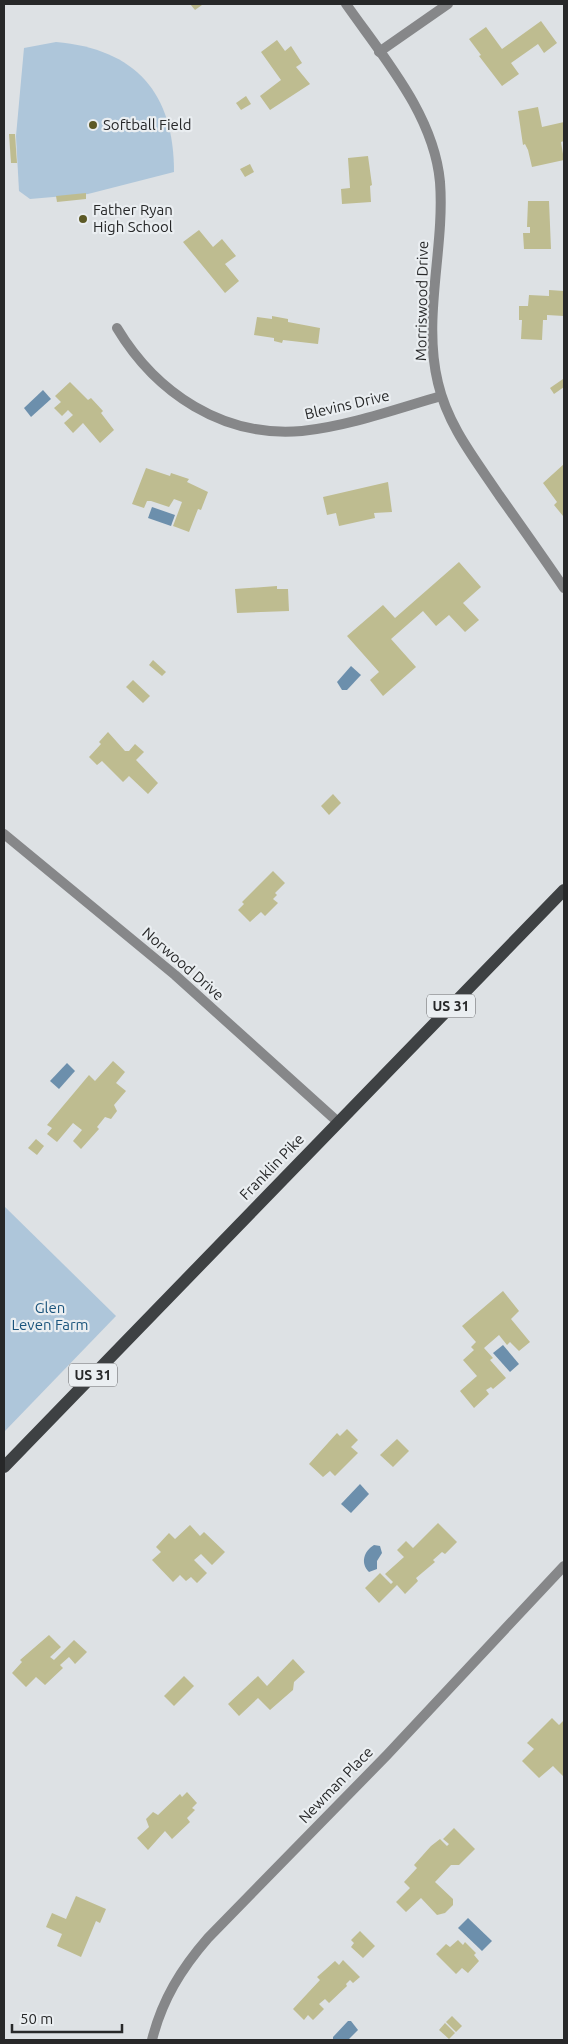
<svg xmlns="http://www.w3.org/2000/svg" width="568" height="2044" font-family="Ubuntu,sans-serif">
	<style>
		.green { fill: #aec6da }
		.water { fill: #6c8fac }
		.building { fill: #bebc90 }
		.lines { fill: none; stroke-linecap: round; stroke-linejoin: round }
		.minor { stroke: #868789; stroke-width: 10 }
		.primary { stroke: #3e4143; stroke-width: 12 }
		.poi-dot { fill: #5c5925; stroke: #eaeef1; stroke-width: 2 }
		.labels { text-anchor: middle; stroke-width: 4.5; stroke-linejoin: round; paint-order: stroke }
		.shield { fill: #eaeef1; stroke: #626365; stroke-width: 1 }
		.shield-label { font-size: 14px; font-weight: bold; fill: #272829 }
		.poi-label { font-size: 15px; fill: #272829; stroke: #eaeef1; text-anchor: start }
		.street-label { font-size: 15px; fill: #272829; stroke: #eaeef1 }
		.park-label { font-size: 15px; fill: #1a547c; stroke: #eaeef1 }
	</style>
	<rect width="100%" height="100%" fill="#dde1e4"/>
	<!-- green -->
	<g class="green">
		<path d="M 56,42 C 136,49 174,93 174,172 L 88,194 L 30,199 L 19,191 L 16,136 L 24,48 Z"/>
		<polygon points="4,1206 116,1316 4,1432"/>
	</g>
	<!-- water -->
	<g class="water">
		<polygon points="43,390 51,399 31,417 24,408"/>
		<polygon points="152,507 175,515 171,526 148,518"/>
		<polygon points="351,666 361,675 347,690 342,690 337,682"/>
		<polygon points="67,1063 75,1071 59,1089 50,1081"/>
		<polygon points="503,1345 519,1364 510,1372 493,1353"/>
		<polygon points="360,1484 369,1494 351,1513 341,1504"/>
		<path d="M 374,1545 L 380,1546 L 382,1553 L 377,1561 L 377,1569 L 369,1572 C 360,1563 364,1551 374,1545 Z"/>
		<polygon points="468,1918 492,1941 482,1951 458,1928"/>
		<polygon points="348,2021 351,2021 358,2030 348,2040 333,2040 333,2037"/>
	</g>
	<!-- building -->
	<g class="building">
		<polygon points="190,4 201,4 202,5 195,10"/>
		<polygon points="541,21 557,43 544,53 538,44 511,63 519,74 502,86 479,56 481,55 469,39 486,27 502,49"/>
		<polygon points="277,40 285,51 291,46 302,63 296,67 310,84 270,110 260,96 281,80 261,52"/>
		<polygon points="246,96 251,104 241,110 236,103"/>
		<polygon points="538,107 542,127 564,122 564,141 561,142 564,160 532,167 528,150 525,144 523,145 518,111"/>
		<polygon points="9,134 15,134 17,163 11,163"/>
		<polygon points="368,156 372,185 370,186 371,202 342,204 341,189 350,188 348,158"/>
		<polygon points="250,164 254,172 245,177 240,169"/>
		<polygon points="86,193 86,199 57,202 56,196"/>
		<polygon points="528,201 549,201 551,249 524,249 523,233 530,233 530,227 527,227"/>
		<polygon points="199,230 213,247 222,239 236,256 225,264 239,281 225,293 183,242"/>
		<polygon points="549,290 564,291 564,316 547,315 547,320 543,320 542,340 521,339 522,320 519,320 519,306 528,306 529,295 549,296"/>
		<polygon points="272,316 288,319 288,322 320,328 318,344 283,340 282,343 274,341 274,338 254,335 257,317 272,319"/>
		<polygon points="563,379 564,387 554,394 550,388"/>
		<polygon points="70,382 88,400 91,398 103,411 101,413 114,430 100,443 83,423 73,433 64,423 73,415 68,410 62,416 54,408 61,402 55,396"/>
		<polygon points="564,464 564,515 563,516 554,505 557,502 543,483"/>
		<polygon points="146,468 170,476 171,473 189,479 187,482 208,492 201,510 198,509 189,532 173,526 182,502 174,499 169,507 151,501 147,501 144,508 132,504"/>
		<polygon points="388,482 392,512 374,513 375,518 339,526 336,513 327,515 323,497"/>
		<polygon points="459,562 481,587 463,603 479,620 465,632 449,615 436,626 423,611 391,639 416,667 383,696 370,680 379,672 347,636 383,605 395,618"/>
		<polygon points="277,586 277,589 288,589 289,611 237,613 235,589"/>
		<polygon points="153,660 166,672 162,676 149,665"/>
		<polygon points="133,680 150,696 143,703 126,687"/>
		<polygon points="108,732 125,751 129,751 135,744 144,752 136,760 158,783 148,794 129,776 123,782 102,761 97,765 89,757 101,744 99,742"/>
		<polygon points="333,794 341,803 329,815 321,806"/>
		<polygon points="273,871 285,883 275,893 277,895 273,899 278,903 265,916 261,912 250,922 238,910 244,904 242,902"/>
		<polygon points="113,1061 125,1072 116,1083 126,1091 114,1105 117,1111 111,1119 105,1117 97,1127 99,1129 81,1149 73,1141 82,1130 73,1123 57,1142 47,1134 52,1128 47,1125 89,1075 95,1081"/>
		<polygon points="36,1139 44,1146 37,1155 28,1148"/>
		<polygon points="503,1291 519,1311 511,1319 530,1342 519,1351 510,1342 507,1345 499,1335 484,1348 493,1358 490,1360 506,1378 493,1389 491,1387 486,1390 489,1394 474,1408 460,1391 477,1376 463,1360 474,1350 471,1347 476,1342 462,1326"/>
		<polygon points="347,1429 358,1440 351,1447 358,1453 335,1476 330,1471 323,1477 309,1464 337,1433 340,1436"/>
		<polygon points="397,1439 409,1451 393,1467 380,1455"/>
		<polygon points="438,1523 457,1542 445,1554 442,1552 433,1560 435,1562 416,1578 418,1581 405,1594 397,1585 379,1603 365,1588 380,1573 391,1584 393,1582 385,1574 404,1557 397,1550 406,1541 413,1548"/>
		<polygon points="190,1525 200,1536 204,1532 225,1552 212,1565 201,1554 194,1560 207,1573 197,1583 191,1577 186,1581 180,1575 173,1582 152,1560 161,1552 156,1547 169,1533 175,1539"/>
		<polygon points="49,1635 61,1647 50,1657 54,1660 74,1640 87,1652 75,1664 69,1657 60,1665 63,1668 45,1685 36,1677 26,1687 12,1673 22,1662 20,1660"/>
		<polygon points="293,1659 305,1672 294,1682 293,1690 270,1710 258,1698 239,1716 228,1704 258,1676 267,1686"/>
		<polygon points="184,1676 194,1686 174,1706 164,1696"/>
		<polygon points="552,1718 559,1725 564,1720 564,1777 553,1766 539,1778 522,1761 534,1749 527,1743"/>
		<polygon points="187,1792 197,1803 192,1808 195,1810 187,1818 190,1822 172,1839 165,1831 148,1850 137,1838 149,1827 146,1819 153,1812 158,1815 180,1794 182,1797"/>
		<polygon points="454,1828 475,1849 459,1865 451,1865 435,1882 453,1899 453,1905 445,1913 437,1915 421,1898 406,1912 396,1902 410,1888 404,1882 417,1868 414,1865 431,1846 440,1839 447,1846 449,1844 443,1839"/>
		<polygon points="76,1896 106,1909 100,1923 96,1921 81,1957 57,1946 62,1934 46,1927 52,1913 66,1919"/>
		<polygon points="360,1931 375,1946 363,1958 351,1947 354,1943 351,1940"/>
		<polygon points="458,1940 463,1945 465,1942 476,1953 474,1955 479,1961 468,1973 462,1968 456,1974 436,1954 446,1944 450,1947"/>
		<polygon points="343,1960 360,1977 353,1983 350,1980 346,1984 347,1986 329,2003 325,1999 319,2004 324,2009 313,2020 308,2015 304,2020 293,2009 320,1980 317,1977 325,1970 335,1961 339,1965"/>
		<polygon points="452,2016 462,2026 456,2032 446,2022"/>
		<polygon points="445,2023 455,2033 449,2039 439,2030"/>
	</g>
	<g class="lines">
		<!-- minor -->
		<g class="minor">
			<path d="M 346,4 C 383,57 434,115 440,182 C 445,248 422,318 438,383 C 448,426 475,459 499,495 C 521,526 543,557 564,588"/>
			<polyline points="379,52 448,4"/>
			<path d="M 117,328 C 156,393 223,438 302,431 C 349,426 396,409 441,396"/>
			<polyline points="4,834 175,975 338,1122"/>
			<path d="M 152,2040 C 162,2000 181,1969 208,1938 L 387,1755 L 564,1566"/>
		</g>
		<!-- primary -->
		<polyline class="primary" points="4,1467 564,890"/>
	</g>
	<!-- markers -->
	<g class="poi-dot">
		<circle cx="93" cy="125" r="5"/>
		<circle cx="83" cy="219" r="5"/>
	</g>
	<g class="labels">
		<!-- shield labels -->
		<g class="shield">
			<rect x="427" y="994.5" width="48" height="23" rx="4"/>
			<rect x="69" y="1363.5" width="48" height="23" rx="4"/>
		</g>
		<g class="shield-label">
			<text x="451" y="1011">US 31</text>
			<text x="93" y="1380">US 31</text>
		</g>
		<!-- poi labels -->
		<g class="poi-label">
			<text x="103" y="130">Softball Field</text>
			<text x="93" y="215">Father Ryan<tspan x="93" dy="17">High School</tspan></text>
		</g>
		<!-- street labels -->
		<g class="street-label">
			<text transform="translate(422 301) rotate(-89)" y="5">Morriswood Drive</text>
			<text transform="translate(347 405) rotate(-13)" y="5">Blevins Drive</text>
			<text transform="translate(183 964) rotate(41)" y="5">Norwood Drive</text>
			<text transform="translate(272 1167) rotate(-46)" y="5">Franklin Pike</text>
			<text transform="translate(336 1785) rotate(-46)" y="5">Newman Place</text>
		</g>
		<!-- park labels -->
		<g class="park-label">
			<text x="50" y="1313">Glen<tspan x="50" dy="17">Leven Farm</tspan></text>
		</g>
	</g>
	<!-- border -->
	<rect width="568" height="2044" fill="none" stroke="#272829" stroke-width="10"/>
	<!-- scale -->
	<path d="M12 2024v8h110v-8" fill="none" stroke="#272829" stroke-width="2.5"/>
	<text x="20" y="2024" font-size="15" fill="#272829" stroke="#eaeef1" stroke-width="4" paint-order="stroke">50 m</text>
</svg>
